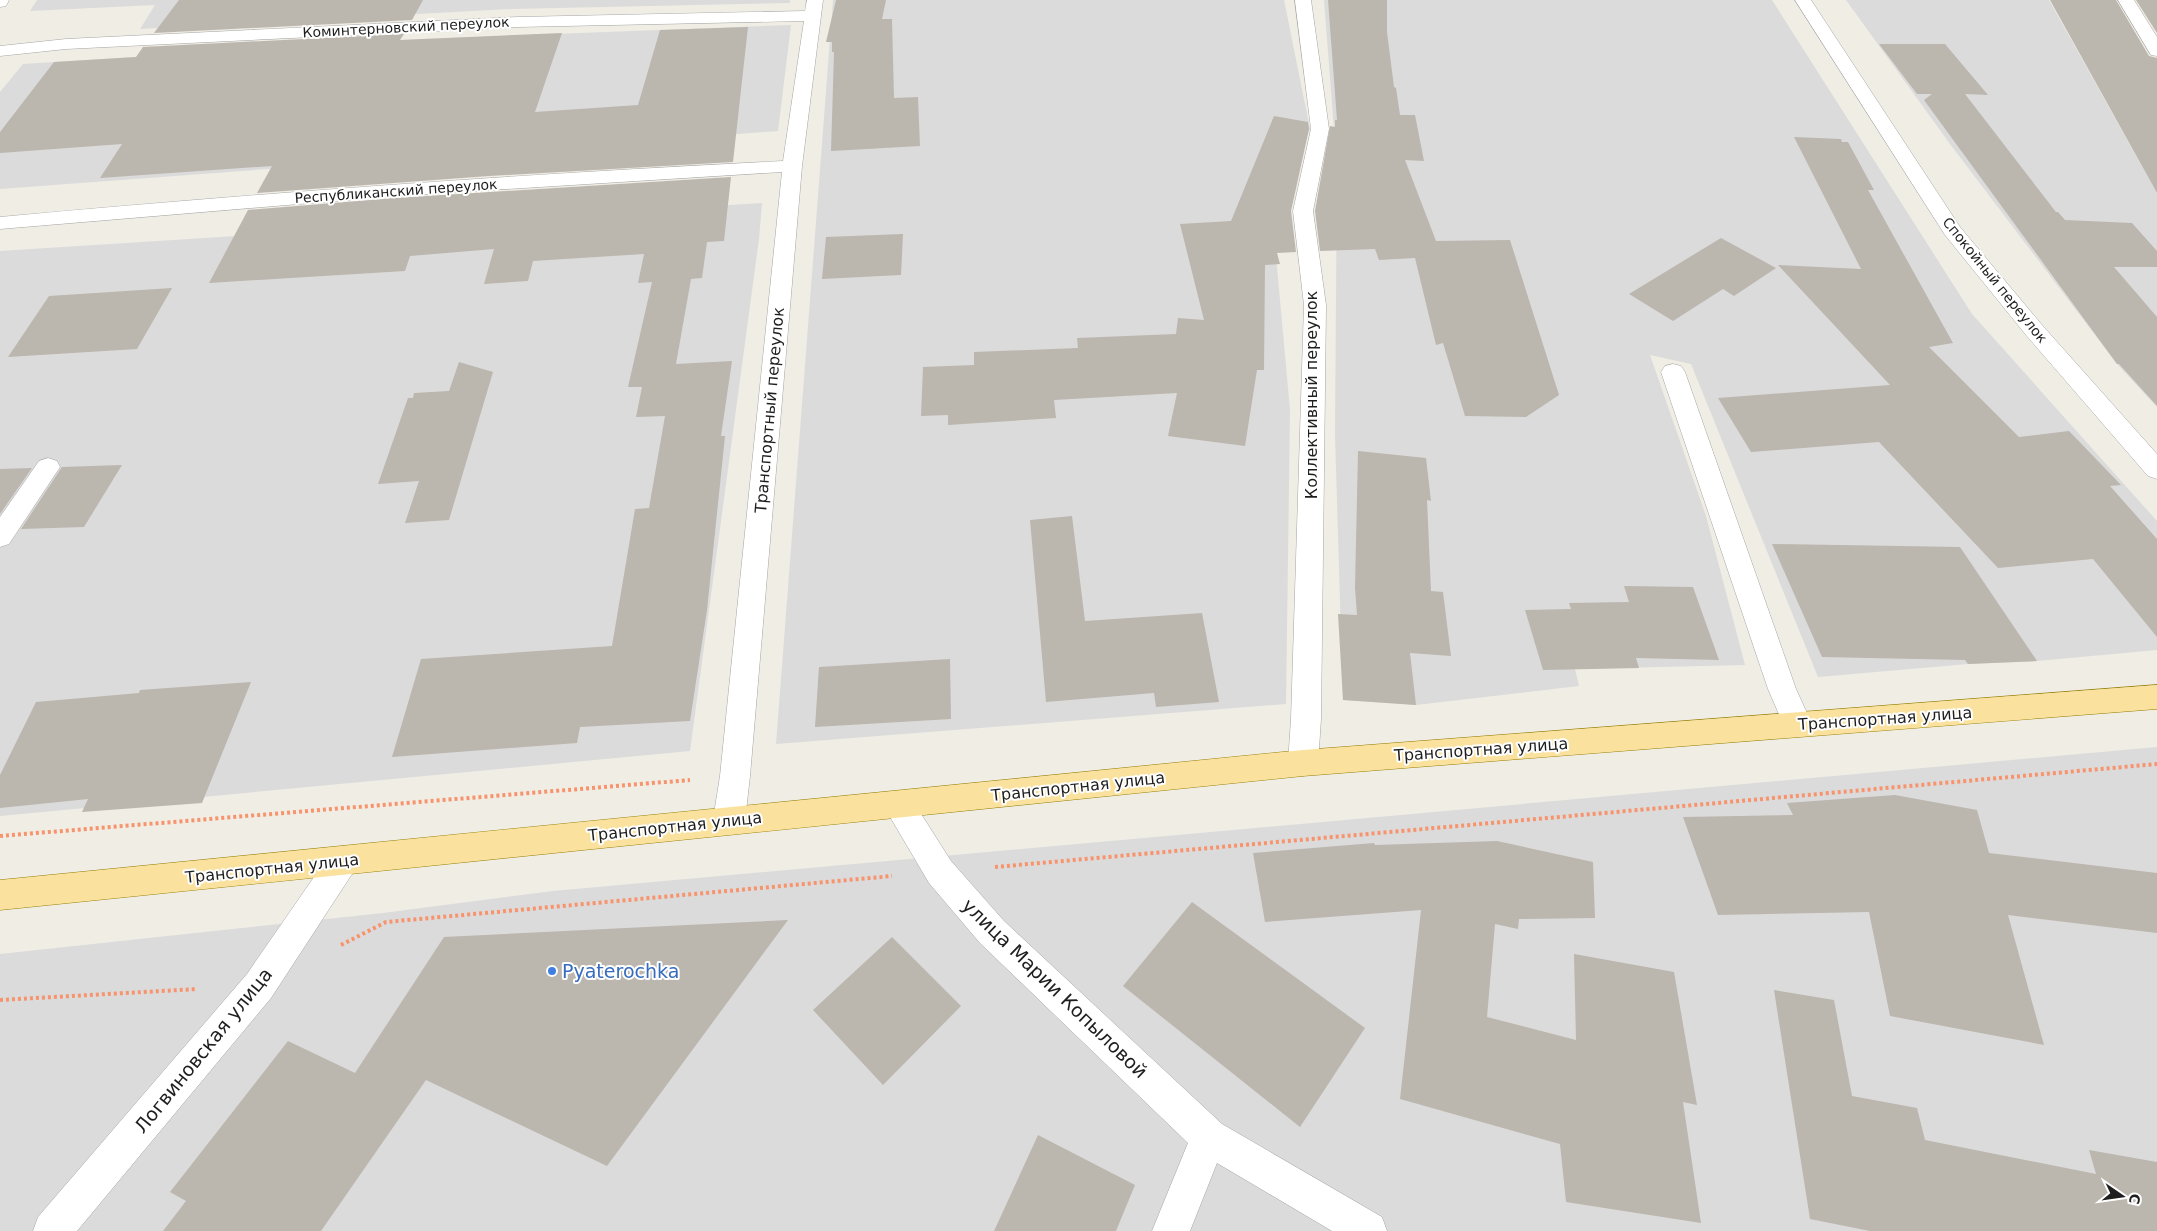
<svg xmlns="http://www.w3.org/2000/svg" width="2157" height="1231" font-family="'DejaVu Sans',sans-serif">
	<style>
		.residential { fill: #dcdbdb }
		.building { fill: #bbb6ae }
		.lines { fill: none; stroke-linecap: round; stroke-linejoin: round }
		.minor-casing { stroke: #a5a5a5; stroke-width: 1 }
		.major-casing { stroke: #957e03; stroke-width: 1 }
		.path { stroke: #f7946d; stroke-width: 4; stroke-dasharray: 3 3; stroke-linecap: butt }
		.minor { fill: #fff; fill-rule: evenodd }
		.major { fill: #fae29e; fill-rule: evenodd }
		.shop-dot { fill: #3f7fe0; stroke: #fff; stroke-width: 2 }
		.labels { text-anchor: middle; stroke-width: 4; stroke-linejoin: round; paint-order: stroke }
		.far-street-label { font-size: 14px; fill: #1e1e1e; stroke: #fff }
		.street-label { font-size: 16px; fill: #1e1e1e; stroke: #fff }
		.near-shop-label { font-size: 19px; fill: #366cbe; stroke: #fff; text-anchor: start }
		.near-street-label { font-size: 19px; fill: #1e1e1e; stroke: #fff }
	</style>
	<rect width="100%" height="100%" fill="#efede4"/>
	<!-- residential -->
	<g class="residential">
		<polygon points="37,0 790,0 790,3 512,9 140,29 155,5 30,11"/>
		<polygon points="833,0 1284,0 1310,129 1273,223 1290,410 1286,704 776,744"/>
		<polygon points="1324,0 1772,0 1972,314 2157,521 2157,650 2037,661 1968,664 1818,677 1691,364 1650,355 1706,516 1745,665 1575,669 1579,686 1416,705 1343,700 1335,435 1337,168"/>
		<polygon points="1846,0 2049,0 2157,193 2157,407 2117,364 1950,144"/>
		<polygon points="791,25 778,131 0,189 0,92 23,64 423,39"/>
		<polygon points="762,203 759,239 690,751 0,816 0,251"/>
		<polygon points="2157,747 2157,1231 0,1231 0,954 383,913 553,891"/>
	</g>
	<!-- building -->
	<g class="building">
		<polygon points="179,0 423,0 412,20 154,33"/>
		<polygon points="836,0 886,0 882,19 892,19 894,98 918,97 920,146 831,151 834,52 832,52 832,42 826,42"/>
		<polygon points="1328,0 1387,0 1387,32 1394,87 1396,88 1400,115 1415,115 1424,161 1405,160 1436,241 1510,240 1559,395 1526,417 1465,416 1443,343 1436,345 1415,258 1379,260 1375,249 1320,251 1315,211 1330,126 1335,127 1335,120 1337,120"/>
		<polygon points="2050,0 2116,0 2149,56 2157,58 2157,193"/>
		<polygon points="2136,0 2157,0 2157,33"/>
		<polygon points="748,27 733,162 489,176 257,193 272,166 100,178 122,144 0,153 0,132 54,62 136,57 143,47 404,34 400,40 562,33 535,112 638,105 660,30"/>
		<polygon points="1879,44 1945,44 1988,95 1965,94 2056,212 2058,212 2065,220 2132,223 2157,251 2157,267 2114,267 2157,317 2157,406 2119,364 2117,364 1924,100 1932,94 1917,94"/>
		<polygon points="1274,116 1308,122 1309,129 1291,211 1296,252 1277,253 1280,264 1265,265 1264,370 1257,370 1245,446 1168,436 1177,393 1054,400 1056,418 948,425 948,415 921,416 923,367 974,365 974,352 1078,348 1077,338 1176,334 1178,318 1204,320 1180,224 1231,221"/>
		<polygon points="1794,137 1841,139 1842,142 1848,142 1874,190 1868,190 1953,343 1929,347 2019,437 2069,431 2121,485 2110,486 2157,539 2157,637 2093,559 1998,568 1879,442 1751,452 1718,398 1890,385 1778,265 1861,269"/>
		<polygon points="731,177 724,241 707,242 702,278 691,279 676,364 732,361 721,436 725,436 707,610 690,721 580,727 577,743 392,757 421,659 612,646 635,509 649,508 665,416 636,417 642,387 628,387 652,282 638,283 644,254 533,261 528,281 484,284 494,249 410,256 405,271 209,283 248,210 395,198"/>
		<polygon points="903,234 901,275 822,279 826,237"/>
		<polygon points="1721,238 1776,268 1734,296 1723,289 1673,321 1629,294"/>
		<polygon points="172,288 137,349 8,357 49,296"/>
		<polygon points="459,362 493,372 449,520 405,523 419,481 378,484 408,398 413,398 414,393 449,391"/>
		<polygon points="1358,451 1426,458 1431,501 1427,500 1431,591 1443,592 1451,656 1410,653 1416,705 1343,700 1338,614 1357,615 1355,588"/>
		<polygon points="122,465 84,527 21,529 62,467"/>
		<polygon points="32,468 0,514 0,469"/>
		<polygon points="1072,516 1085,621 1202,613 1219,702 1156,707 1154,693 1046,702 1030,520"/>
		<polygon points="1772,544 1960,547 2037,661 1968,664 1965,660 1822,657"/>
		<polygon points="1624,586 1693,587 1719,660 1636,658 1639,668 1543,670 1525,610 1571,609 1569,603 1629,602"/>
		<polygon points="950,659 951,719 815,727 819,667"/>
		<polygon points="251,682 202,803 82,812 88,799 0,808 0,775 36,702 139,693 140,690"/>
		<polygon points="1895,795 1977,810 1989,853 2157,873 2157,933 2008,915 2044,1045 1890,1016 1869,912 1718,915 1683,817 1793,815 1787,803"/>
		<polygon points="1497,841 1593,862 1595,918 1519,919 1518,929 1495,924 1487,1017 1576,1040 1574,954 1674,972 1697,1105 1683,1102 1701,1223 1566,1202 1560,1144 1400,1099 1421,910 1265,922 1253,853 1374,843 1375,845"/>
		<polygon points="1192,902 1365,1028 1300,1127 1123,986"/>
		<polygon points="788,920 607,1166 426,1080 321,1231 163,1231 186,1201 170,1192 288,1041 355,1073 444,937"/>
		<polygon points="892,937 961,1006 883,1085 813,1010"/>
		<polygon points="1774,990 1834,1000 1852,1096 1917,1108 1925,1140 2096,1174 2089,1150 2157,1162 2157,1231 1870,1231 1810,1219"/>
		<polygon points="1038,1135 1135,1185 1116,1231 994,1231"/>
	</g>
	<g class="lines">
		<defs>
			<g id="minor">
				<polygon points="0,0 9,0 6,6 0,7"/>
				<path d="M 807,0 L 823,0 L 802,166 L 750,776 L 745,820 L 740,830 L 729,834 L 718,830 L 713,820 L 720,776 L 782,172 L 395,196 L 0,229 L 0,217 C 261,193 522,174 783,161 L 804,21 L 518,27 L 66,49 L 0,56 L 0,46 L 66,39 L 518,17 L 805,11 Z"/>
				<polygon points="1295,0 1311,0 1329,129 1313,211 1326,305 1321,719 1318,763 1314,772 1303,776 1292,772 1288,763 1291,719 1304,305 1293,211 1311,129"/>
				<polygon points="1795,0 1811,0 1960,227 2042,325 2157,454 2157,479 2148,476 2026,335 1945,235"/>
				<polygon points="2118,0 2134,0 2157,37 2157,56 2151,55"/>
				<polygon points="1673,364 1681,366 1685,372 1796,689 1812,724 1807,733 1797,737 1787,733 1768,689 1661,372 1665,366"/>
				<polygon points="48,458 57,461 60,467 9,544 0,547 0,517 39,461"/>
				<polygon points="898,791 909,795 951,861 1004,921 1222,1124 1382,1217 1387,1231 1332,1231 1217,1163 1190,1231 1152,1231 1188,1143 980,943 929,883 883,805 887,795"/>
				<polygon points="343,846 354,851 359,861 354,871 271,998 77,1231 33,1231 38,1217 247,974 332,851"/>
			</g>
			<polygon id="major" points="2157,685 2157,709 1303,776 0,910 0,880 1303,750"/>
		</defs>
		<!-- minor casing -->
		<use href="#minor" class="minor-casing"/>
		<!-- major casing -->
		<use href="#major" class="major-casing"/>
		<!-- path -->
		<g class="path">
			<polyline points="0,836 690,780"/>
			<polyline points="995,867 2157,764"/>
			<polyline points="341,945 386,922 892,876"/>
			<polyline points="0,1000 197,989"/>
		</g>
		<!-- minor -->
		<use href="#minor" class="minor"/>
		<!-- major -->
		<use href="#major" class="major"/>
	</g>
	<!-- markers -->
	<circle class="shop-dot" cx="552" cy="971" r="5"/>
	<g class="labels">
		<!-- far-street labels -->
		<g class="far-street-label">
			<text transform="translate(406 27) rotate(-3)" y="5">Коминтерновский переулок</text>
			<text transform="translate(396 191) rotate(-4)" y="5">Республиканский переулок</text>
			<text transform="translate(1995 280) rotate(51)" y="5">Спокойный переулок</text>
		</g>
		<!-- street labels -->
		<g class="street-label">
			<text transform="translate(1311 395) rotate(-90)" y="6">Коллективный переулок</text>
			<text transform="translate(769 410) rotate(-85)" y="6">Транспортный переулок</text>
			<text transform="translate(1885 718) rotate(-4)" y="6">Транспортная улица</text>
			<text transform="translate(1481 749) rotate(-4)" y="6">Транспортная улица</text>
			<text transform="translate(1078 786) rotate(-6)" y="6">Транспортная улица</text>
			<text transform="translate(675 826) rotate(-6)" y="6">Транспортная улица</text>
			<text transform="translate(272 868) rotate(-6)" y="6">Транспортная улица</text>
		</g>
		<!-- near-shop labels -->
		<g class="near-shop-label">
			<text x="562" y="978">Pyaterochka</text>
		</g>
		<!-- near-street labels -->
		<g class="near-street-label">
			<text transform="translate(1055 988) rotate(44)" y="7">улица Марии Копыловой</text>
			<text transform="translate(203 1050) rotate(-51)" y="7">Логвиновская улица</text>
		</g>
	</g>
	<!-- north arrow -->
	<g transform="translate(2122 1196) rotate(103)" stroke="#ffffff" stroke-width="4" paint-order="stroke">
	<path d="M0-4L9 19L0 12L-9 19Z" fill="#1e1e1e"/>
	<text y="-8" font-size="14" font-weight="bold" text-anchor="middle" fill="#1e1e1e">С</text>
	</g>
</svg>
